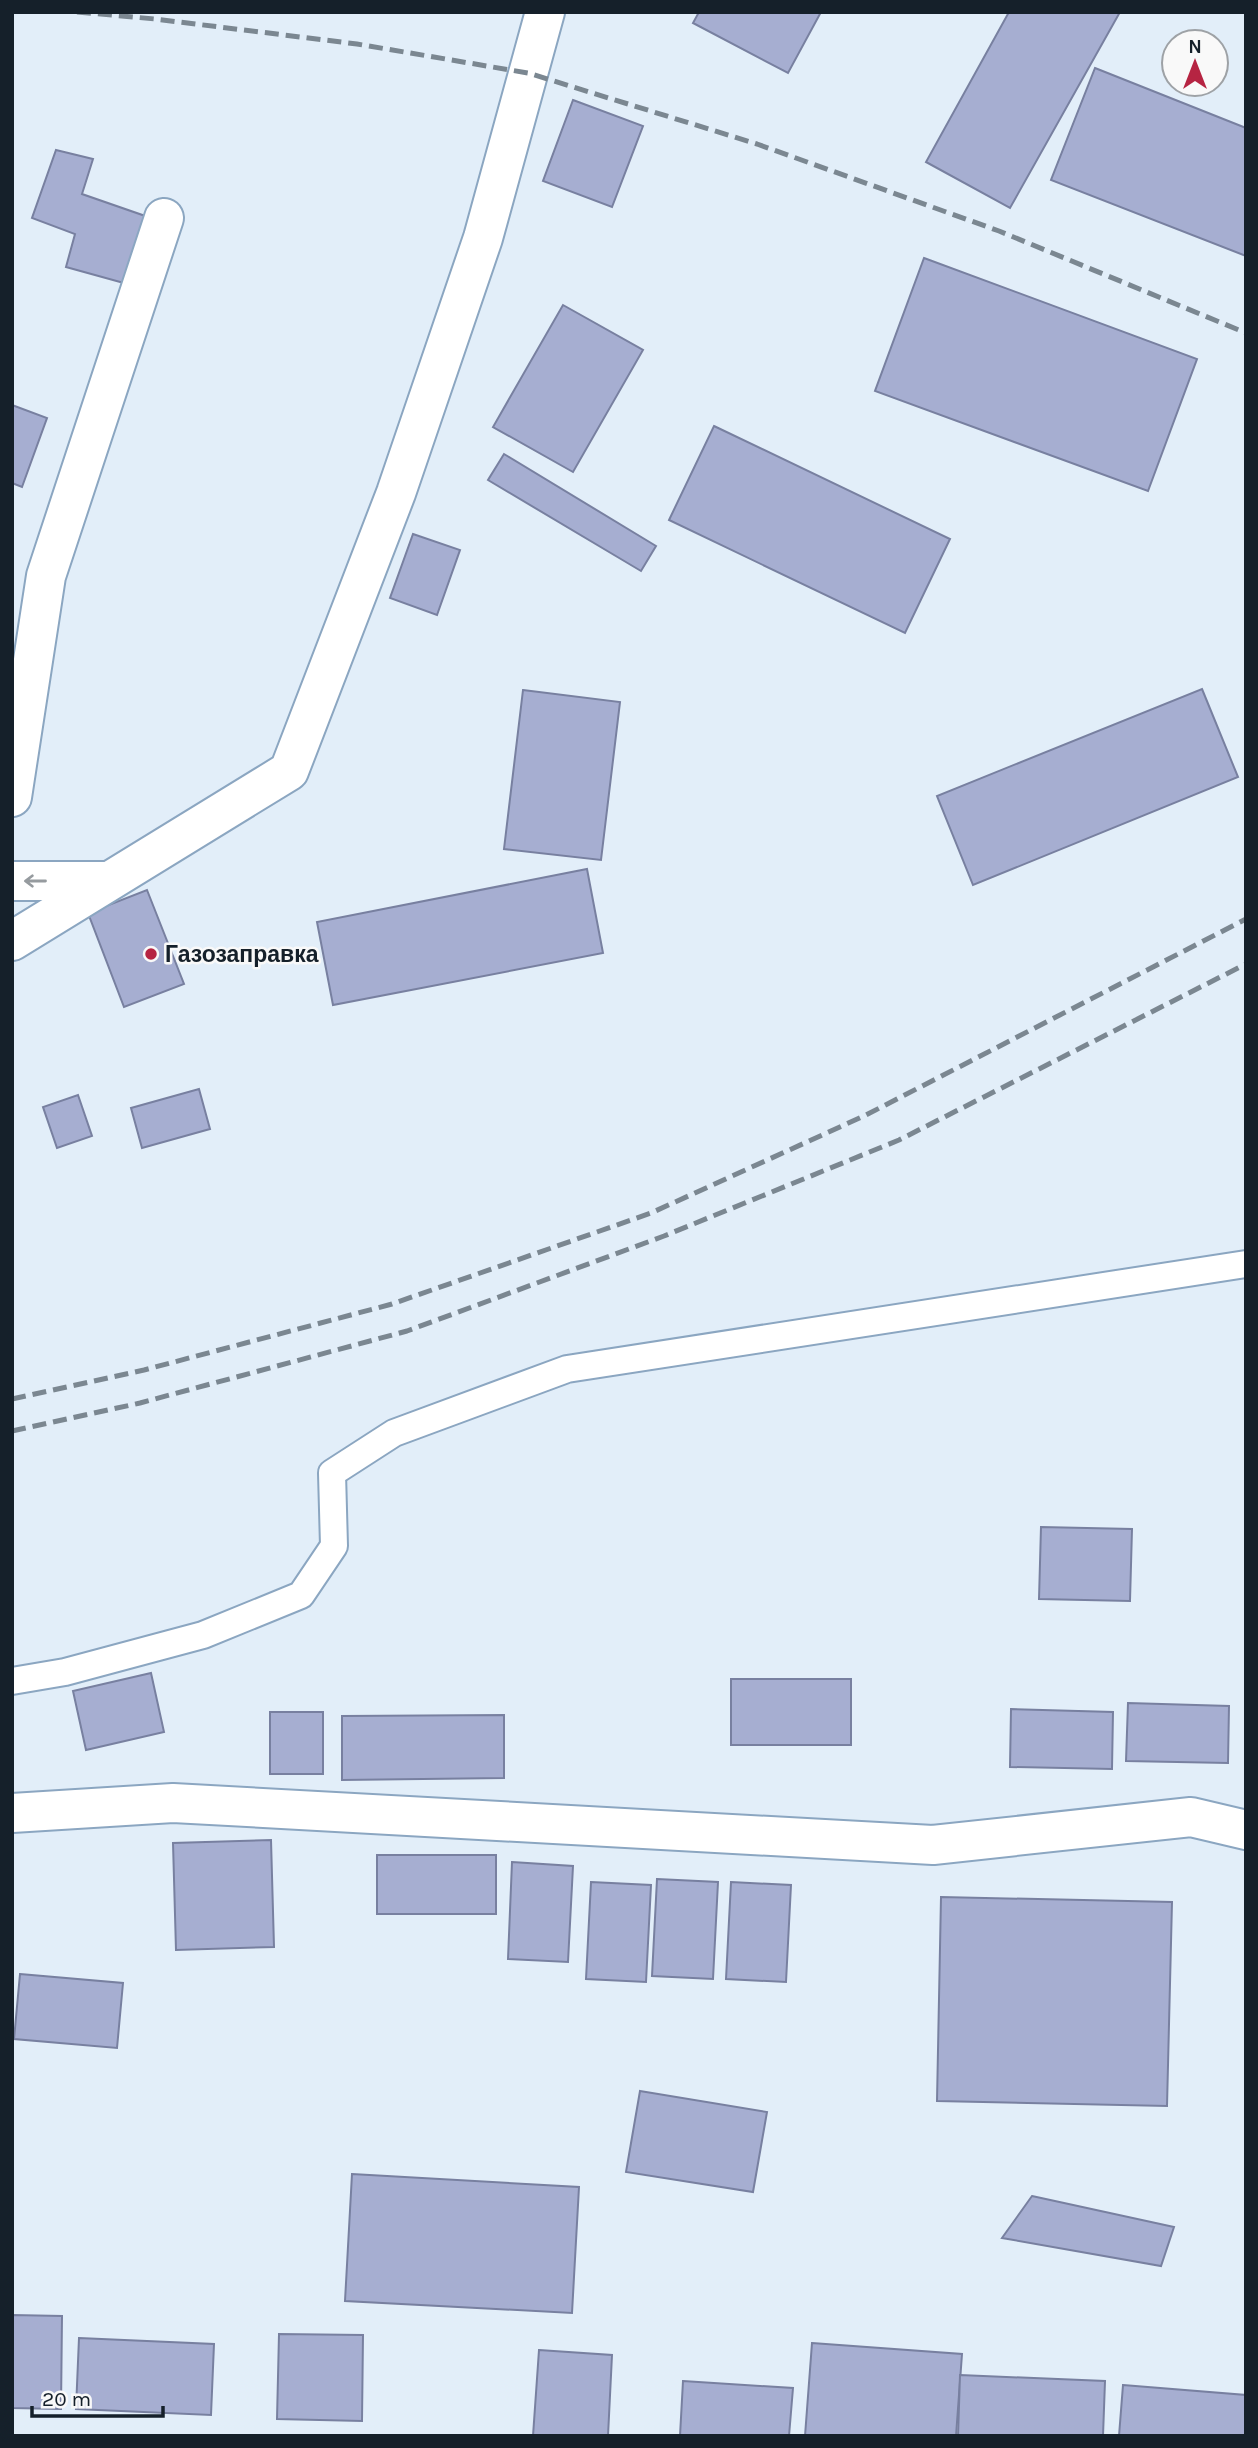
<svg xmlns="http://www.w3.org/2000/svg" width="1258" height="2448" font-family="Karla,sans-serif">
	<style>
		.building { fill: #a6aed1; stroke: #7880a0; stroke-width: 2 }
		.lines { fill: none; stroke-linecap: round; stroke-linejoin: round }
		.service-casing { stroke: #8ba6c1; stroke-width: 30 }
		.minor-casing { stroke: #8ba6c1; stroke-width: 42 }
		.service { stroke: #fff; stroke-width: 26 }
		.minor { stroke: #fff; stroke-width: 38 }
		.rail { stroke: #7b8791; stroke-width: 5; stroke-dasharray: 14 7; stroke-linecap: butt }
		.oneway { stroke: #969b9f }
		.poi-dot { fill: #b62442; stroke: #f9f9f9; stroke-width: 2.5 }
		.labels { text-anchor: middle; stroke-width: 5; stroke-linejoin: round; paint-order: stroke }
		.poi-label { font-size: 23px; font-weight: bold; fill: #15202a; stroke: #f9f9f9; text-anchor: start }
	</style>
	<rect width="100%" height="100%" fill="#e2eef9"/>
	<!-- building -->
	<g class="building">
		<polygon points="699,12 821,12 788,73 693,23"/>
		<polygon points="1009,12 1120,12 1010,208 926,162"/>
		<polygon points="1095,68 1246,128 1246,256 1051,180"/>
		<polygon points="573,100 643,126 612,207 543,181"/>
		<polygon points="56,150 93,159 82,194 151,218 131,285 66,267 75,234 32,218"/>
		<polygon points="924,258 1197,359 1148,491 875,391"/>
		<polygon points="563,305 643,350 573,472 493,427"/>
		<polygon points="12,405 47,418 22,487 12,483"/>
		<polygon points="714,426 950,539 905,633 669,520"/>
		<polygon points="504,454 656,546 641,571 488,480"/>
		<polygon points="413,534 460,550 437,615 390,598"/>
		<polygon points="1202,689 1238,777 973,885 937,796"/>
		<polygon points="523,690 620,702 601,860 504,849"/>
		<polygon points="587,869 603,953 333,1005 317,922"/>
		<polygon points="147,890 184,984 124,1007 88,913"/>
		<polygon points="199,1089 210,1129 142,1148 131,1108"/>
		<polygon points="78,1095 92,1136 57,1148 43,1107"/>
		<polygon points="1041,1527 1132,1529 1130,1601 1039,1599"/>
		<polygon points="151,1673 164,1732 86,1750 73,1691"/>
		<rect x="731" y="1679" width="120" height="66"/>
		<polygon points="1128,1703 1229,1706 1228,1763 1126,1761"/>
		<polygon points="1011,1709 1113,1712 1112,1769 1010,1767"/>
		<rect x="270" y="1712" width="53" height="62"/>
		<polygon points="504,1715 504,1778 342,1780 342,1716"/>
		<polygon points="271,1840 274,1947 176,1950 173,1843"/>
		<rect x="377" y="1855" width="119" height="59"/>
		<polygon points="512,1862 573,1866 568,1962 508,1959"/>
		<polygon points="657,1879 718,1882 713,1979 652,1976"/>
		<polygon points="591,1882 651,1885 646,1982 586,1979"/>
		<polygon points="731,1882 791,1885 786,1982 726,1979"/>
		<polygon points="941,1897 1172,1902 1167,2106 937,2101"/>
		<polygon points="20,1974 123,1983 117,2048 14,2039"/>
		<polygon points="640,2091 767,2112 753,2192 626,2172"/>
		<polygon points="352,2174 579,2187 572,2313 345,2301"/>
		<polygon points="1032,2196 1174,2227 1161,2266 1002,2238"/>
		<polygon points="12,2315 62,2316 61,2409 12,2408"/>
		<polygon points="279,2334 363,2335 362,2421 277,2419"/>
		<polygon points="79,2338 214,2344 211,2415 76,2409"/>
		<polygon points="812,2343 962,2354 956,2436 805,2436"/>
		<polygon points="539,2350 612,2355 608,2436 533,2436"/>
		<polygon points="960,2375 1105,2381 1103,2436 958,2436"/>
		<polygon points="683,2381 793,2388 789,2436 680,2436"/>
		<polygon points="1123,2385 1246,2395 1246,2436 1119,2436"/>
	</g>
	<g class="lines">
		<defs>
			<polyline id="service" points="12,1681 65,1672 203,1635 301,1595 334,1546 332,1473 394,1433 567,1369 1246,1264"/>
			<g id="minor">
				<polyline points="12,797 46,576 164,218"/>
				<polyline points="12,881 106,881"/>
				<polyline points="12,941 289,771 396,493 483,238 545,12"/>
				<polyline points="12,1813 173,1803 933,1845 1191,1817 1246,1830"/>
			</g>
		</defs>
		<!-- service casing -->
		<use href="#service" class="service-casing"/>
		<!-- minor casing -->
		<use href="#minor" class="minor-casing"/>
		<!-- service -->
		<use href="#service" class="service"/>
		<!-- minor -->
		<use href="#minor" class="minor"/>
		<!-- rail -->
		<g class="rail">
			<polyline points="77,12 155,19 357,44 528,73 757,144 999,231 1246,333"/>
			<polyline points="12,1399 144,1370 392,1304 651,1213 866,1115 1246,919"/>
			<polyline points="12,1431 140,1403 407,1331 664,1236 899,1140 1246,964"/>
		</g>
	</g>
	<!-- one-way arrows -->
	<defs><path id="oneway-shaft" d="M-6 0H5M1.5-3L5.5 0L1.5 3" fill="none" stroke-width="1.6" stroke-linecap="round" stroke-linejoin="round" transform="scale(1.75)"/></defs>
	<use class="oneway" href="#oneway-shaft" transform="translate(35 881) rotate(-180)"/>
	<!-- markers -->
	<circle class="poi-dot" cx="151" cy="954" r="7"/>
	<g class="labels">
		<!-- poi labels -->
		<g class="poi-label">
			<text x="165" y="962">Газозаправка</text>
		</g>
	</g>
	<!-- border -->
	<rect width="1258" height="2448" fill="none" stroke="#15202a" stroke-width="28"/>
	<!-- north arrow -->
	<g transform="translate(1195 63)"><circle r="33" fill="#f9f9f9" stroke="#9ea2a6" stroke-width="2"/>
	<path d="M0-5L12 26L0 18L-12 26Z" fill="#b62442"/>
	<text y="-10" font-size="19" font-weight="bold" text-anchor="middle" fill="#15202a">N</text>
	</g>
	<!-- scale -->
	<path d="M32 2406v10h131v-10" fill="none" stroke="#15202a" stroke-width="3.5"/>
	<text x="42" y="2406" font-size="21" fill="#15202a" stroke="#f9f9f9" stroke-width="5" paint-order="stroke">20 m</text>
</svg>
